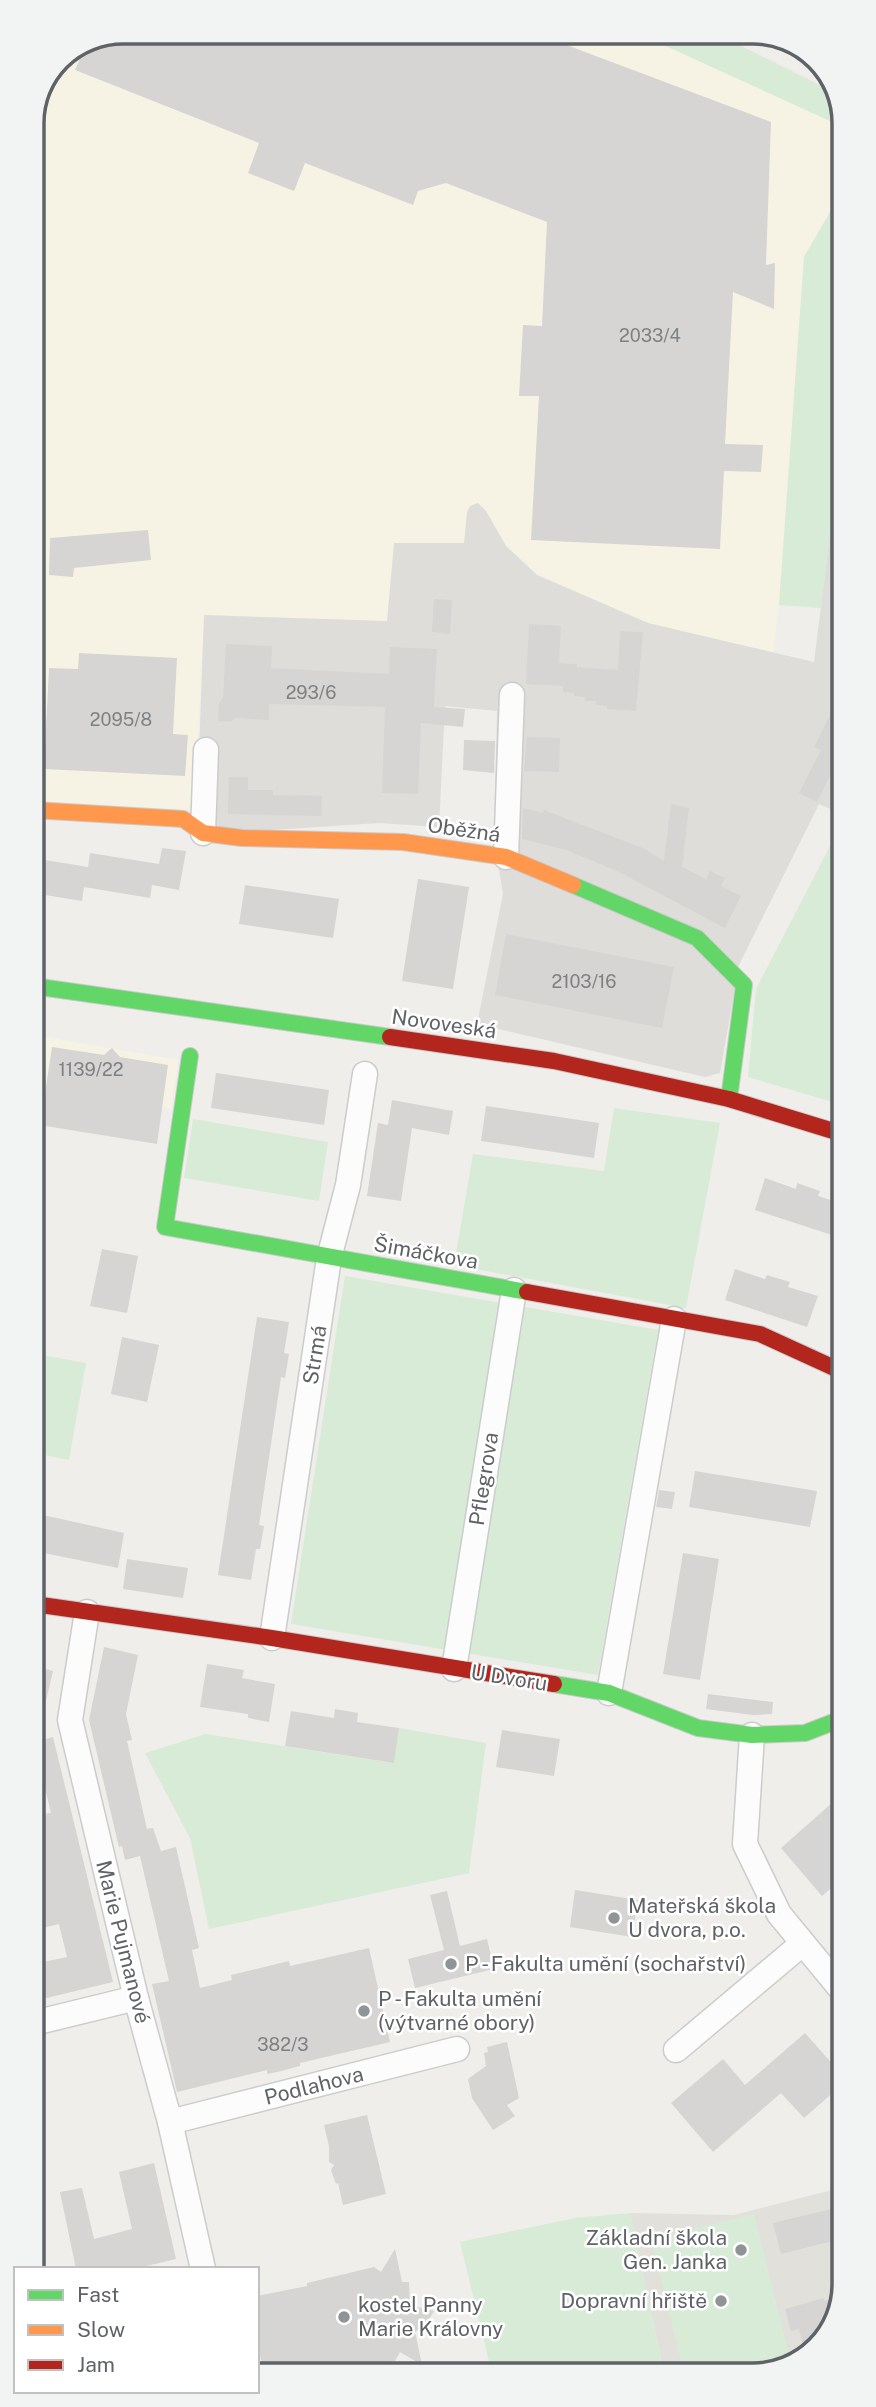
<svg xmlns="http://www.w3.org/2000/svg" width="876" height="2407" font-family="'Public Sans',sans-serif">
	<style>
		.commercial { fill: #f7f3e4 }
		.industrial { fill: #dfddda }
		.education { fill: #e2e0da }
		.green { fill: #d8ebd6 }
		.building { fill: #d6d5d3 }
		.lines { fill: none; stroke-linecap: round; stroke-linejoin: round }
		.street-casing { stroke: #cbcccc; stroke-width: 27 }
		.fast-casing { stroke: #cacacb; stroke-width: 18 }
		.slow-casing { stroke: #cacacb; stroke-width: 18 }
		.jam-casing { stroke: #cacacb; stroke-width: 18 }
		.street { stroke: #fdfcfc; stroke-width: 24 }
		.fast { stroke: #63d668; stroke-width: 16 }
		.slow { stroke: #ff974d; stroke-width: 16 }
		.jam { stroke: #b3261e; stroke-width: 16 }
		.poi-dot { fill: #919496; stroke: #fff; stroke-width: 2.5 }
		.labels { text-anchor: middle; stroke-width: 5; stroke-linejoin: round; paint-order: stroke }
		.number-label { font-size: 18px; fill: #7e8184 }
		.street-label { font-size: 21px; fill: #5f6368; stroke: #fff }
		.poi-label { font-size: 21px; fill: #5f6368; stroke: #fff; text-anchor: start }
		.rim { fill: none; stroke: #5f6368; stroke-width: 3.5 }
	</style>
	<rect width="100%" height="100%" fill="#efeeea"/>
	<!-- commercial -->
	<g class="commercial">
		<polygon points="123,32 635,32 841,126 841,193 804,257 779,605 773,654 648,623 537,574 506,546 486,511 464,543 394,543 387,621 204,615 196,775 197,810 33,801 32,117 58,58"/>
		<polygon points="45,1037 178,1060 171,1109 37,1087"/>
	</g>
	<!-- industrial -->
	<polygon class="industrial" points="478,503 486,511 506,546 537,575 648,623 814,662 830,533 842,511 842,814 819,804 739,965 720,1073 705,1077 477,1024 503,894 494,840 497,711 445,706 439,827 379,823 229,833 197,810 204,615 387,621 394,543 464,543 467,512 470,506"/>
	<!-- education -->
	<polygon class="education" points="844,2187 844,2285 825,2340 777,2372 664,2373 630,2213 734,2215"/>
	<!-- green -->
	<g class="green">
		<polygon points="635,32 713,32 838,94 841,99 841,126"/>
		<polygon points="841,193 842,511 830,533 821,608 779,605 804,257"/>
		<polygon points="842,823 843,1105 748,1077 756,989"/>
		<polygon points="614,1108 720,1123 686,1308 454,1265 473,1154 604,1171"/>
		<polygon points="193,1119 328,1142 319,1201 184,1178"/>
		<polygon points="345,1276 658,1330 598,1675 291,1624"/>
		<polygon points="36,1354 86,1363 69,1460 34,1453 33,1369"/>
		<polygon points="399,1728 486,1743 469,1873 209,1929 190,1838 145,1753 206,1734 393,1763"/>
		<polygon points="630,2213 664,2373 492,2374 460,2242 575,2218"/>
		<polygon points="754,2214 791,2363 777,2372 684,2373 651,2239"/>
	</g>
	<!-- building -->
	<g class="building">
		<polygon points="123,32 532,32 771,122 766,265 775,263 774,309 733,292 725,444 763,445 761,472 724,471 720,549 531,540 539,396 519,396 523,325 542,326 547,222 446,183 418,191 413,205 305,163 294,191 248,173 259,143 75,70 85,47"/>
		<polygon points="148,530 151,560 74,568 73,577 49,575 50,538"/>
		<polygon points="434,599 452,600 450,634 432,632"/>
		<polygon points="529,624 561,626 559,663 577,664 577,667 618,670 620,631 643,632 636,711 607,709 607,706 596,705 596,701 585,701 585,697 574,696 574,693 563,692 563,686 526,684"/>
		<polygon points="226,644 272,646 271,668 389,674 390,647 437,649 434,707 465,709 463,727 421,723 418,794 382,793 385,707 269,704 269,720 235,718 231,722 218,721 219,703 223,698"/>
		<polygon points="79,653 177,658 173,734 188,735 185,776 44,769 49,668 78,669"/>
		<polygon points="842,691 842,746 835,761 837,762 817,802 799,793 821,750 814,747"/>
		<polygon points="527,737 560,738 559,772 524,771"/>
		<polygon points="464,740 495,741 494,773 463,770"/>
		<polygon points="229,777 248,777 248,790 273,790 273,795 322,796 321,816 228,814"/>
		<polygon points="671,804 689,808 682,867 706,879 710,871 725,878 721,886 741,896 725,928 617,871 566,850 522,839 523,808 543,813 544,810 645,849 664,861"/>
		<polygon points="162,848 186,851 179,890 152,885 150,898 84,887 82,901 33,893 33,858 88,867 90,853 159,864"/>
		<polygon points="418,879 469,887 453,989 402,981"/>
		<polygon points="245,885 339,899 333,938 239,924"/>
		<polygon points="506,934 674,967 662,1028 495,995"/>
		<polygon points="52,1047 104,1055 112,1048 120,1057 168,1065 157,1144 33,1124 35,1105 43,1106"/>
		<polygon points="216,1073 329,1090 324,1125 211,1108"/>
		<polygon points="392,1100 453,1111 449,1135 412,1128 401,1201 367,1196 378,1123 388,1125"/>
		<polygon points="486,1106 599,1123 594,1158 481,1141"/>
		<polygon points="765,1178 796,1189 797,1183 820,1191 818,1196 843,1204 843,1223 838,1237 755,1210"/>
		<polygon points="102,1249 138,1256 127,1313 90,1306"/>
		<polygon points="735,1269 765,1279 767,1275 790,1282 788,1287 818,1296 807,1327 725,1300"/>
		<polygon points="257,1317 289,1322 284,1353 289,1354 285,1378 281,1377 259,1525 264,1526 260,1549 256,1549 251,1580 218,1575"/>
		<polygon points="122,1337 159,1345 147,1402 111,1394"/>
		<polygon points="695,1471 817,1491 810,1527 689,1507"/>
		<polygon points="659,1490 675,1492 672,1509 656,1507"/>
		<polygon points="34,1513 124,1533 118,1568 34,1551"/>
		<polygon points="683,1553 719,1559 700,1680 663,1674"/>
		<polygon points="127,1559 188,1568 183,1598 123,1589"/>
		<polygon points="104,1647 138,1655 126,1714 132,1740 127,1741 147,1829 153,1828 161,1851 176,1847 199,1948 192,1950 200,1988 232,1980 231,1975 289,1961 290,1966 369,1948 390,2042 300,2063 300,2066 277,2072 267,2074 267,2070 177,2092 152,1984 169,1981 140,1856 125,1860 122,1846 119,1847 89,1720"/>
		<polygon points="207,1664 244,1670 242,1678 275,1684 269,1722 248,1718 248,1714 200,1707"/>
		<polygon points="34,1666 53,1671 46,1701 34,1687"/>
		<polygon points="708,1694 773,1702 772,1714 753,1715 706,1709"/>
		<polygon points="335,1709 358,1713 357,1722 399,1728 394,1763 285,1746 291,1711 334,1718"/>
		<polygon points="502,1730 560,1739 554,1776 496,1767"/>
		<polygon points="53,1737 113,1982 34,2001 34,1964 67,1957 59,1924 34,1930 34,1815 51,1813 34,1742"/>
		<polygon points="832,1803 844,1817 844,1877 822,1896 781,1848"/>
		<polygon points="575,1890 638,1900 632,1937 570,1927"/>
		<polygon points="447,1891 460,1946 487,1939 494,1969 415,1988 408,1959 444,1950 430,1895"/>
		<polygon points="805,2033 844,2077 844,2083 804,2118 781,2093 713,2152 671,2103 723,2059 745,2085"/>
		<polygon points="507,2042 519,2098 507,2105 515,2116 493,2130 472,2098 468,2079 486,2066 484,2053 488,2052 487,2047"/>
		<polygon points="367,2115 386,2194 343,2205 338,2183 336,2184 331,2170 334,2165 329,2162 329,2146 324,2125"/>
		<polygon points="154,2163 176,2259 134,2269 76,2269 60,2192 82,2188 94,2239 132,2229 119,2172"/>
		<polygon points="844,2206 844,2238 781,2254 773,2223"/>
		<polygon points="395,2249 402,2282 409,2282 410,2305 434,2311 427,2323 415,2332 422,2365 400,2352 395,2361 367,2365 336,2374 269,2375 266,2364 262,2363 257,2348 257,2296 307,2286 307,2283 374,2267 381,2272"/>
		<polygon points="840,2297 825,2340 805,2354 799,2329 791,2331 785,2309 824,2298 824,2301"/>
	</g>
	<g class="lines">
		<defs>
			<g id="street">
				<polyline points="203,833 206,750"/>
				<polyline points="506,857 512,695"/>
				<polyline points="87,1612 70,1720 136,1998 170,2122 203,2269"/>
				<polyline points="272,1638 329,1258 348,1185 365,1074"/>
				<polyline points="454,1669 514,1290"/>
				<polyline points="609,1693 674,1319"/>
				<polyline points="752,1735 745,1844 779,1914 844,1993"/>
				<polyline points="34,2023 136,1998"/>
				<polyline points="676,2050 802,1944"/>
				<polyline points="170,2122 457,2049"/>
			</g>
			<g id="fast">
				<polyline points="573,885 697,938 744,985 729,1099"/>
				<polyline points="33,986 390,1037"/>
				<polyline points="190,1056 165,1227 527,1292"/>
				<polyline points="554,1684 609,1693 698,1728 752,1735 805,1733 844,1718"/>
			</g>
			<g id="slow">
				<polyline points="788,43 815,57"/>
				<polyline points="33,810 183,819 203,833 242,838 403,842 506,857 573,885"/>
			</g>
			<g id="jam">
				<polyline points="390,1037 554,1061 729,1099 843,1134"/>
				<polyline points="527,1292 760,1334 843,1372"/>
				<polyline points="34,1604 272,1638 554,1684"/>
			</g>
		</defs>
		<!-- street casing -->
		<use href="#street" class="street-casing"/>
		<!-- fast casing -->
		<use href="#fast" class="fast-casing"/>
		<!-- slow casing -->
		<use href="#slow" class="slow-casing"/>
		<!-- jam casing -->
		<use href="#jam" class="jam-casing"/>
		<!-- street -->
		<use href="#street" class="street"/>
		<!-- fast -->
		<use href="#fast" class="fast"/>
		<!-- slow -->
		<use href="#slow" class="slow"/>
		<!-- jam -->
		<use href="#jam" class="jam"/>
	</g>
	<!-- markers -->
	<g class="poi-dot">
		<circle cx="614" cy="1918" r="7"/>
		<circle cx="451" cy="1964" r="7"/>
		<circle cx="364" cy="2011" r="7"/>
		<circle cx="741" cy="2250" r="7"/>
		<circle cx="721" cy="2301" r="7"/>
		<circle cx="344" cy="2317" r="7"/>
	</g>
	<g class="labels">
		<!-- number labels -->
		<g class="number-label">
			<text x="650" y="342">2033/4</text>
			<text x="311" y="699">293/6</text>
			<text x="121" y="726">2095/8</text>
			<text x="584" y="988">2103/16</text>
			<text x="91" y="1076">1139/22</text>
			<text x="283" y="2051">382/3</text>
		</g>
		<!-- street labels -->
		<g class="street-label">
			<text transform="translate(464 830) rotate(8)" y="7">Oběžná</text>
			<text transform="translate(444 1024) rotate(8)" y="7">Novoveská</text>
			<text transform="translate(426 1253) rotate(10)" y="7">Šimáčkova</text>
			<text transform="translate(315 1355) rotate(-81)" y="7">Strmá</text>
			<text transform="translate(484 1479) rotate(-81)" y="7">Pflegrova</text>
			<text transform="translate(509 1678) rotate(9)" y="7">U Dvoru</text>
			<text transform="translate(123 1942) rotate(76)" y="7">Marie Pujmanové</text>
			<text transform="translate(314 2086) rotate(-14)" y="7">Podlahova</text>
		</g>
		<!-- poi labels -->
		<g class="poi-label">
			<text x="628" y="1913">Mateřská škola<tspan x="628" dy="24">U dvora, p.o.</tspan></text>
			<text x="465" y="1971">P - Fakulta umění (sochařství)</text>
			<text x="378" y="2006">P - Fakulta umění<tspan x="378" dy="24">(výtvarné obory)</tspan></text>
			<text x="727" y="2245" text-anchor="end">Základní škola<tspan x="727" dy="24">Gen. Janka</tspan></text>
			<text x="707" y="2308" text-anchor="end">Dopravní hřiště</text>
			<text x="358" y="2312">kostel Panny<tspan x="358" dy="24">Marie Královny</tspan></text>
		</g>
	</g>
	<!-- crop -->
	<path d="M0 0H876V2407H0ZM123 44H753A79 79 0 0 1 832 123V2284A79 79 0 0 1 753 2363H123A79 79 0 0 1 44 2284V123A79 79 0 0 1 123 44Z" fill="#f2f3f3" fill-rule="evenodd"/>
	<path class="rim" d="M123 44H753A79 79 0 0 1 832 123V2284A79 79 0 0 1 753 2363H123A79 79 0 0 1 44 2284V123A79 79 0 0 1 123 44Z"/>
	<!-- legend -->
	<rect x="14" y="2267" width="245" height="126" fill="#ffffff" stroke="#bfc1c3" stroke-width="2"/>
	<rect x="28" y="2290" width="35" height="10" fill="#63d668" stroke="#bfc1c3" stroke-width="2"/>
	<text x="77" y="2302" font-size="21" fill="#5f6368">Fast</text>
	<rect x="28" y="2325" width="35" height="10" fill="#ff974d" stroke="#bfc1c3" stroke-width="2"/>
	<text x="77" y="2337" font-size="21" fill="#5f6368">Slow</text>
	<rect x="28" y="2360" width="35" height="10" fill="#b3261e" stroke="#bfc1c3" stroke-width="2"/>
	<text x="77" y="2372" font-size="21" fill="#5f6368">Jam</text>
</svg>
